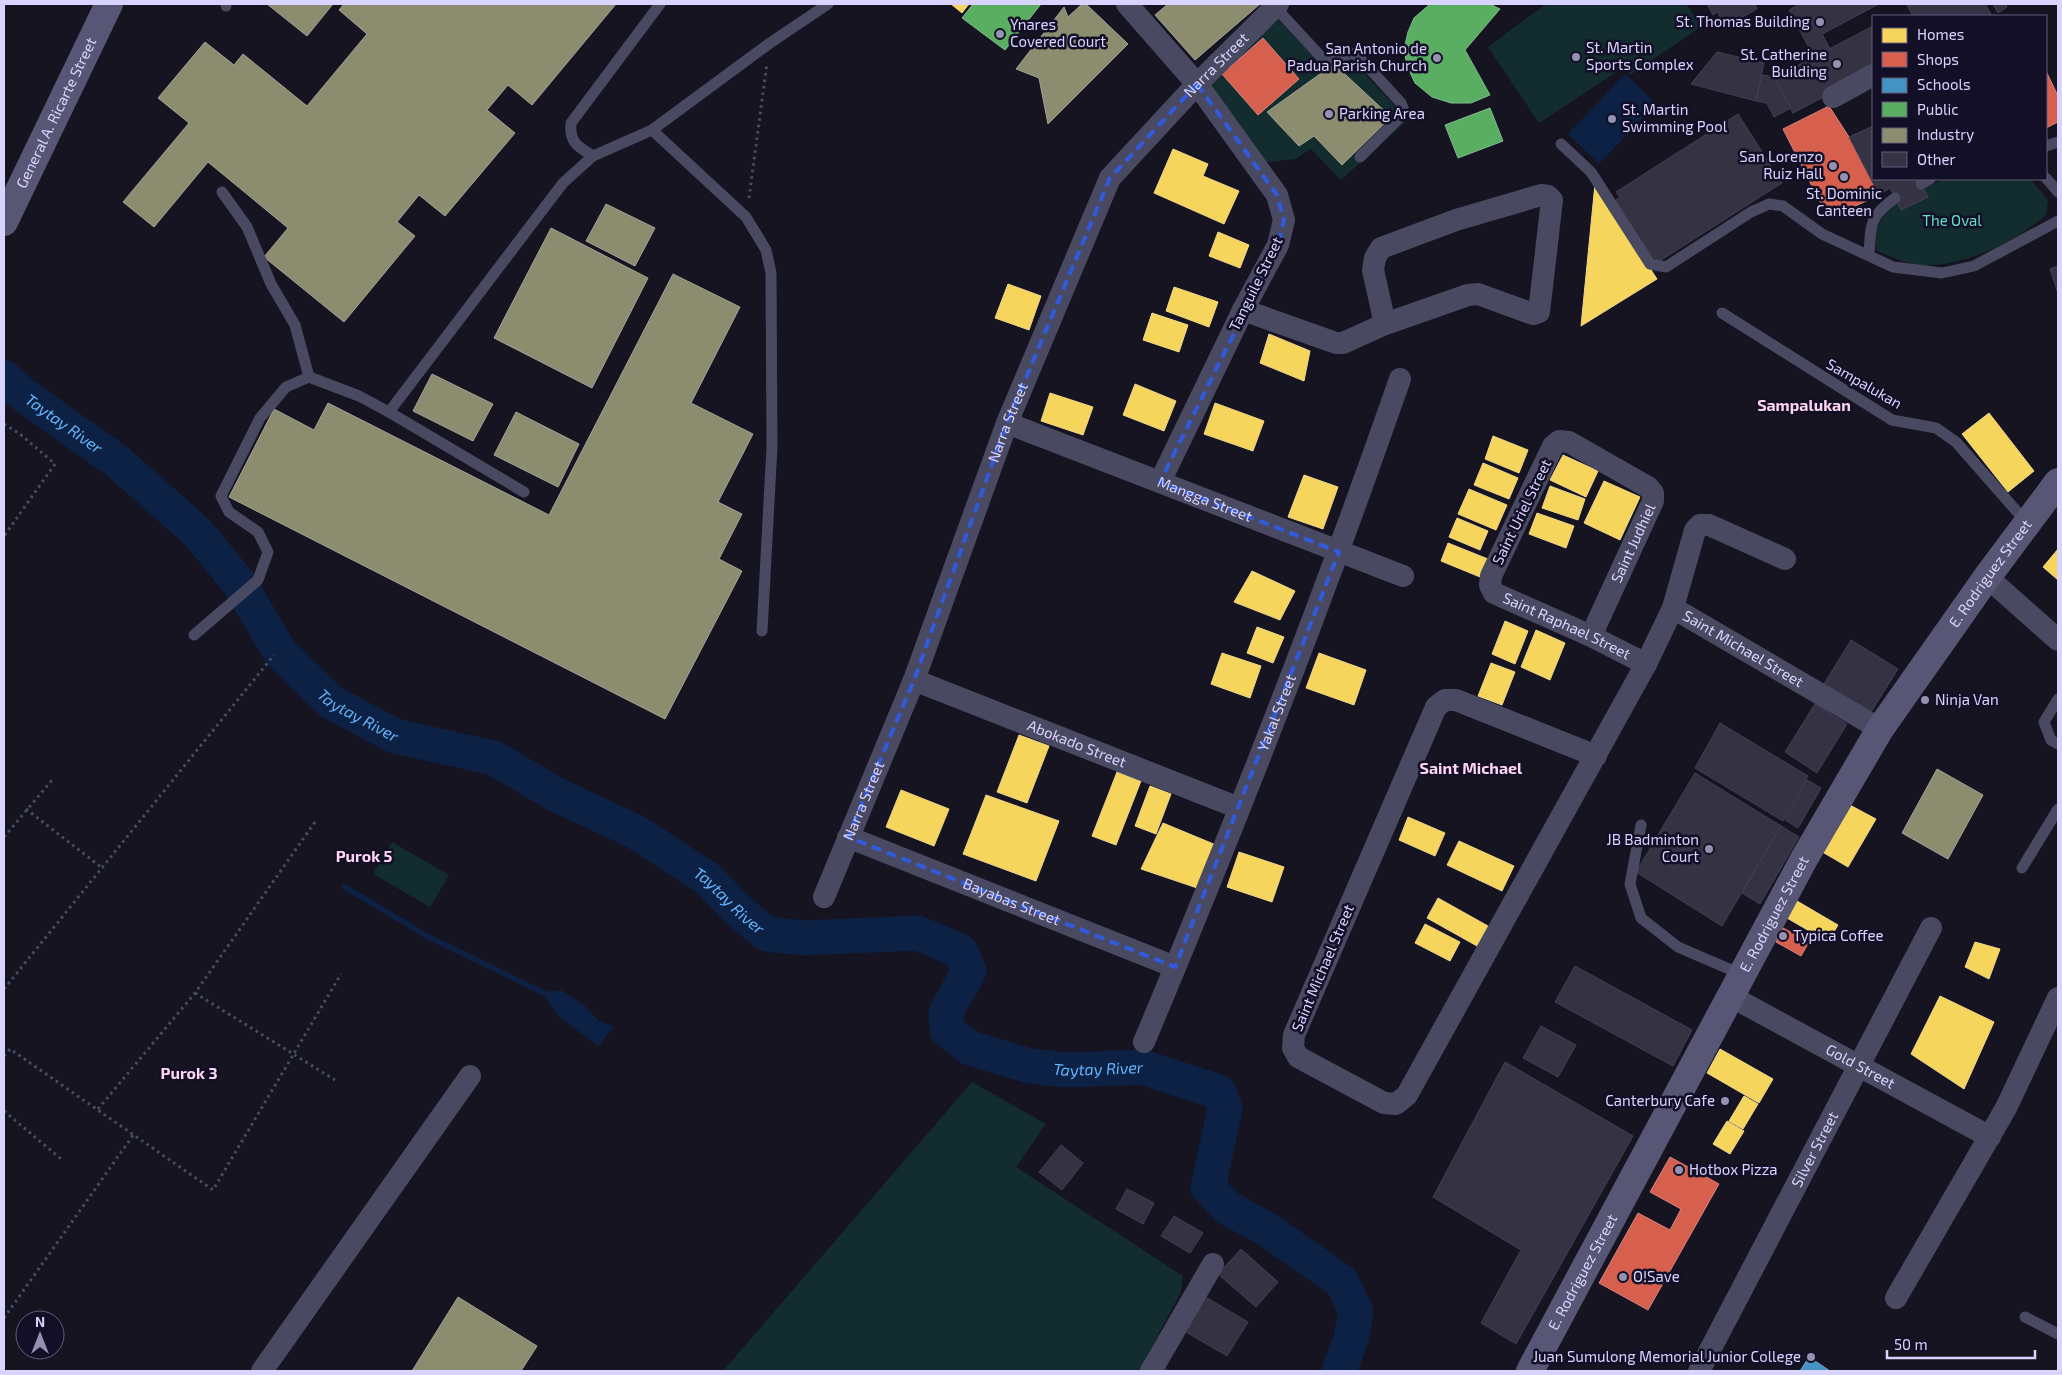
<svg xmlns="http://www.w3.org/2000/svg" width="2062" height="1375" font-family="'Exo 2',sans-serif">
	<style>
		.green { fill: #132c2d }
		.water { fill: #0d2144 }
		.homes { fill: #f6d55c; stroke: #edd58d }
		.shops { fill: #d6604d; stroke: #d78382 }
		.schools { fill: #4393c3; stroke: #70a6d5 }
		.public { fill: #5aae61; stroke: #80b990 }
		.industry { fill: #8c8c6e; stroke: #a3a29a }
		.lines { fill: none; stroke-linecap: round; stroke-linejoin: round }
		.stream { stroke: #0d2144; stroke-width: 5.5 }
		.river { stroke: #0d2144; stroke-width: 35 }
		.building { fill: #343243; stroke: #433f54 }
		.path { stroke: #44505f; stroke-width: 3; stroke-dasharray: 2.5 4; stroke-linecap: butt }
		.lane { stroke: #4a4962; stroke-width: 11 }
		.street { stroke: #4a4962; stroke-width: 22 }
		.secondary { stroke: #575674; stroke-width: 28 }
		.marked { fill: none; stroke: #305bdc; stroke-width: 4; stroke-dasharray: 10 6; stroke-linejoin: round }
		.poi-dot { fill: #9591b1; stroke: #130f26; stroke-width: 2 }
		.labels { text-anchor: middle; stroke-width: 5; stroke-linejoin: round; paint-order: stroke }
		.poi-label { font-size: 15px; fill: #d9d4ff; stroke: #130f26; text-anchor: start }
		.street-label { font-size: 15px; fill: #d9d4ff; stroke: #130f26 }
		.park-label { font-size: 15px; fill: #5fe0c0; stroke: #130f26 }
		.neighbourhood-label { font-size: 16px; font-weight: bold; fill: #ffd6f0; stroke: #130f26 }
		.water-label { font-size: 16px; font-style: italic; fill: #62b6ff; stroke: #130f26 }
	</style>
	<rect width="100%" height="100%" fill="#161421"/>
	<!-- green -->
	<g class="green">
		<polygon points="1546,4 1686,4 1702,26 1630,75 1624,67 1539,123 1488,47"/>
		<polygon points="1273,14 1318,61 1337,44 1408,120 1341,180 1311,149 1295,159 1262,163 1202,79"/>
		<path d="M 1944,179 L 2030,179 L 2048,200 L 2046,215 C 2017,241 1961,268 1921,265 C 1907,264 1891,257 1878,251 C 1875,246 1875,243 1876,236 C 1879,204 1918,192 1944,179 Z"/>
		<polygon points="392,842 449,875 430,907 373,874"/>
		<polygon points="972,1082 1046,1124 1016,1167 1183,1276 1181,1292 1146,1358 1172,1371 723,1371"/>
	</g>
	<!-- water -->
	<g class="water">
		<polygon points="1625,74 1656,104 1599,164 1568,134"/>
		<polygon points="561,990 584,1005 599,1021 614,1026 598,1046 559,1017 542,992"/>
	</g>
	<!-- homes -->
	<g class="homes">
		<polygon points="951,4 969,4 962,13"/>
		<polygon points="1173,149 1208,164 1203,176 1239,191 1224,224 1154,193"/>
		<polygon points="1595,184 1657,279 1581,326"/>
		<polygon points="1218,232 1249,245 1240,268 1209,256"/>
		<polygon points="1008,284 1041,296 1029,330 995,318"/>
		<polygon points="1174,287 1218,302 1209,327 1166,311"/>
		<polygon points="1152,313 1188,325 1179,352 1143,340"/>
		<polygon points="1269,334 1310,351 1304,381 1260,363"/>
		<polygon points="1135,384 1176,401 1164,431 1123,415"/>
		<polygon points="1050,393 1093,407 1083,435 1041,421"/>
		<polygon points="1215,403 1264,421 1253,451 1204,434"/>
		<polygon points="1989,413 2034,471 2008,492 1962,434"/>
		<polygon points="1493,436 1528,450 1519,473 1485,459"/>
		<polygon points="1563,455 1598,471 1586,497 1550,480"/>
		<polygon points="1483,463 1518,478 1509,499 1474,485"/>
		<polygon points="1304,475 1338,487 1323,529 1288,517"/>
		<polygon points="1604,481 1640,497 1620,540 1584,523"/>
		<polygon points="1550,486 1585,499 1578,520 1542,508"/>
		<polygon points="1469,489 1507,505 1496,530 1458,514"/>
		<polygon points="1537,513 1574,526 1566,548 1529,534"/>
		<polygon points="1457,518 1488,531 1480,550 1449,537"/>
		<polygon points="1448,543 1488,559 1480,577 1441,561"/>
		<polygon points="2058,549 2058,580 2043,567"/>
		<polygon points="1252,571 1295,591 1280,620 1234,602"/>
		<polygon points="1505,621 1528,631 1515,664 1492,654"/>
		<polygon points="1257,627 1284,637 1273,663 1247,653"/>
		<polygon points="1536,630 1565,643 1550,680 1521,667"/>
		<polygon points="1222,653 1261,666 1250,698 1211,684"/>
		<polygon points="1319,653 1366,670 1354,705 1306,688"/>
		<polygon points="1491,663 1515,672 1502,705 1478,696"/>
		<polygon points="1019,735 1049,746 1027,803 997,792"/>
		<polygon points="1117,772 1141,781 1116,845 1092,836"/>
		<polygon points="1150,786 1171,794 1156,834 1135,826"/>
		<polygon points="901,790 949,809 934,846 886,827"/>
		<polygon points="986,795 1059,821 1036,881 963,854"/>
		<polygon points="1846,803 1876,819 1848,867 1819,850"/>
		<polygon points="1408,817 1445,833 1435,856 1399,840"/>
		<polygon points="1163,823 1216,845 1206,891 1141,869"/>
		<polygon points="1459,841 1514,866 1502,891 1447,865"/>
		<polygon points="1239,852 1284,867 1272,902 1227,887"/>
		<polygon points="1438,898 1488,926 1477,946 1427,918"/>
		<polygon points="1797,901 1838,925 1828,942 1787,918"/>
		<polygon points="1425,924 1460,942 1450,961 1415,943"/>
		<polygon points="1975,942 2000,949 1989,979 1965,967"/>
		<polygon points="1940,996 1994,1022 1964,1089 1911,1054"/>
		<polygon points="1720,1049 1773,1079 1759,1103 1707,1073"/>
		<polygon points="1744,1096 1758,1104 1743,1129 1729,1121"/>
		<polygon points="1727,1121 1744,1131 1730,1154 1713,1144"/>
	</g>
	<!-- shops -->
	<g class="shops">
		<polygon points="1263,38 1299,79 1258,115 1222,74"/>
		<polygon points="2046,71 2058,96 2058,122 2046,128"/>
		<polygon points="1829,106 1849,137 1879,195 1834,216 1829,205 1823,208 1783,129"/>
		<polygon points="1783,928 1809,942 1801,956 1776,942"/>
		<polygon points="1670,1157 1719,1184 1648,1310 1599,1283 1638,1213 1670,1230 1681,1209 1650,1192"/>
	</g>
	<!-- schools -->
	<polygon class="schools" points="1809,1357 1830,1371 1800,1371"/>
	<!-- public -->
	<g class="public">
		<polygon points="973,4 1041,4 1005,50 962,18"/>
		<polygon points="1430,4 1490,4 1500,9 1465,50 1490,95 1471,103 1451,103 1432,97 1415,83 1407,66 1404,49 1408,32 1414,18"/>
		<polygon points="1490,108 1503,141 1458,158 1445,125"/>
	</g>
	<!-- industry -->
	<g class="industry">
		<polygon points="267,4 333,4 307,36"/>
		<polygon points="344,4 616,4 532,105 508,85 487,110 515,133 445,216 419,195 397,222 415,236 344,322 264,257 288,228 208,162 154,227 123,202 189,123 158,98 205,42 234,65 243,54 307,106 367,34 339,10"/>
		<polygon points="1082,4 1086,4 1128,44 1048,124 1039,78 1016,69 1064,7 1068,17"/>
		<polygon points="1168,4 1260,4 1195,60 1155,15"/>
		<polygon points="1334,64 1391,117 1342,165 1314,136 1299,146 1267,112"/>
		<polygon points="606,204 655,228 635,266 586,241"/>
		<polygon points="551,228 648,278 592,388 494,338"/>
		<polygon points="673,274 740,307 691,403 753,434 718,502 742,514 719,559 742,571 665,719 229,497 274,409 314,430 328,403 549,515"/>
		<polygon points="432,374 493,404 473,441 413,411"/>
		<polygon points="516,412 579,444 558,487 494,455"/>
		<polygon points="1937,769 1983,795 1948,859 1902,833"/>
		<polygon points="458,1297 537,1346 521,1371 412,1371"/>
	</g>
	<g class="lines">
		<!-- stream -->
		<polyline class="stream" points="345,887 427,936 542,992"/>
		<!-- river -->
		<path class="river" id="s1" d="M 4,377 L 21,393 L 118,462 L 198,533 L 239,583 L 280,652 L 331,702 L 395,736 L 494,758 L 557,795 L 636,832 L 708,879 L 742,914 L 767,934 L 803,938 L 918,933 L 960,951 L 969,971 L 946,1012 L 947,1030 L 970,1048 L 1030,1066 L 1068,1070 L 1142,1067 L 1219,1092 L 1225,1109 L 1208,1187 L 1228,1208 L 1265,1228 L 1342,1282 L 1356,1312 L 1351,1339 L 1339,1371"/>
	</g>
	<!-- building -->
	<g class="building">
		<polygon points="1707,4 1755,4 1757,9 1726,26 1717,12 1713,15"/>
		<polygon points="1800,4 1879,4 1822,34 1830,49 1814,57 1789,10"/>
		<polygon points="1910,4 1985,4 1992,16 1913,16 1907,5"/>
		<polygon points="1993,4 2006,4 2007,7 1998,13"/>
		<polygon points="1873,26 1873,71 1793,113 1774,78"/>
		<polygon points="1717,52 1764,63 1756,101 1691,84"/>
		<polygon points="1762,75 1774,77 1791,108 1774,117 1767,103 1756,101"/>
		<polygon points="1738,114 1782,183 1658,262 1655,257 1650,260 1613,202 1620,197 1616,192"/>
		<polygon points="1873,126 1873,179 1919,179 1928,197 1901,210 1890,188 1879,195 1849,137"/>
		<polygon points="2058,266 2058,293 2050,269"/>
		<polygon points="1851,640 1898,669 1871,712 1824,684"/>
		<polygon points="1815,704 1847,724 1817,773 1785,752"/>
		<polygon points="1720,723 1808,776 1783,821 1695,768"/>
		<polygon points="1695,773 1781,826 1722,926 1636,872"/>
		<polygon points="1807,780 1821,788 1798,828 1785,820"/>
		<polygon points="1781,826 1799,837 1760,904 1742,893"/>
		<polygon points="1575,966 1692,1030 1673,1066 1555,1002"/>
		<polygon points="1541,1026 1576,1045 1558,1077 1523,1058"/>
		<polygon points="1505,1062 1633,1136 1516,1344 1481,1323 1521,1250 1433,1197"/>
		<polygon points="1061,1145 1083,1163 1062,1190 1039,1172"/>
		<polygon points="1127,1189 1154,1203 1143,1224 1116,1209"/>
		<polygon points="1174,1216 1203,1233 1190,1253 1161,1236"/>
		<polygon points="1241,1249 1278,1282 1256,1307 1218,1274"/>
		<polygon points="1202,1295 1248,1322 1227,1356 1181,1329"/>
	</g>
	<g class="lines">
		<!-- path -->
		<g class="path">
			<polyline points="749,198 767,63"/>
			<polyline points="4,424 20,434 55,464 4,536"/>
			<polyline points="26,809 101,867"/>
			<polyline points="4,837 53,779"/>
			<polyline points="4,989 274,655"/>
			<polyline points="195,993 335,1080"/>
			<polyline points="4,1056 10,1049 213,1190 341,974"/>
			<polyline points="98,1109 195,993 315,822"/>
			<polyline points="4,1111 61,1159"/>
			<polyline points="4,1318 134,1134"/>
		</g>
		<!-- lane -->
		<g class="lane">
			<polyline points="226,4 226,6"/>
			<polyline points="1275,7 1325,61 1333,61 1351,53 1358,56 1401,103 1404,111 1399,118 1360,157"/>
			<polyline points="652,130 746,217 766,250 771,273 772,447 762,631"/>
			<polyline points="1561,144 1591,172 1650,264 1666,267 1751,212 1769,204 1783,206 1822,234 1893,267 1942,273 1974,266 2058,221"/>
			<polyline points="2046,146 2058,142"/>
			<path d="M 593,156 C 578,147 569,142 571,123 L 660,4"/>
			<polyline points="2046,178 2058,192"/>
			<polyline points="1921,184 1930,179"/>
			<polyline points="222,192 247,227 271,284 295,325 309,377 359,396 389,412 524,492"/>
			<path d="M 1869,255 C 1871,224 1869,217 1895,198"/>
			<polyline points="1722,313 1892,420 1936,428 1956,442 2027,523"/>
			<polyline points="389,412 563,183 593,156 652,130 770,43 828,4"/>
			<polyline points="194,635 258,580 268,552 258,532 229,512 221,496 260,418 286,387 309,377"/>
			<polyline points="2058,699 2044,722 2051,740 2058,744"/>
			<polyline points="1641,825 1630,884 1641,918 1678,947 1743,975"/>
			<polyline points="2022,868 2058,809"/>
			<polyline points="2025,1317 2058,1334"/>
		</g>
		<!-- street -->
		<g class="street">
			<polyline points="1127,4 1197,84 1277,195 1284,220 1278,245 1243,310 1160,482"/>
			<polyline points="1833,97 1873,75"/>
			<polyline points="1243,310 1336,343 1343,343 1385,324 1468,295 1478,294 1533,314 1539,312 1552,200 1548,196 1541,195 1456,220 1381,248 1375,258 1373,270 1385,324"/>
			<path id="s2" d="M 1007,423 L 1403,576"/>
			<polyline points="1987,577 2058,640"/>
			<path id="s3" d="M 1673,608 L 1880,729"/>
			<path id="s4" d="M 1591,636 L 1653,501 L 1653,493 L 1648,487 L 1569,442 L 1559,441 L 1553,446 L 1491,576 L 1490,585 L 1494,593 L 1591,636 L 1646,664"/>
			<path id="s5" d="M 914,680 L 1239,808"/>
			<polyline points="1596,756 1456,700 1445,700 1436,707 1294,1035 1293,1048 1298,1057 1384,1103 1396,1104 1407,1095 1646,664 1673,608 1695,530 1700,525 1709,525 1785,559"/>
			<path id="s6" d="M 848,837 L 1175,967"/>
			<path id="s7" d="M 824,897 L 914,680 L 1007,423 L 1110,178 L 1197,84 L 1278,4"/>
			<path id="s8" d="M 1732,997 L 1990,1137"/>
			<path id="s9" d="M 1144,1042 C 1236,823 1322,603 1400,379"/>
			<polyline points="1896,1298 2006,1108 2058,998"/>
			<polyline points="262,1371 470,1076"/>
			<polyline points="1151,1371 1213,1264"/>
			<path id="s10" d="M 1699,1371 L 1931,928"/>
		</g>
		<!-- secondary -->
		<g class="secondary">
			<path id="s11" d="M 4,222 L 109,4"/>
			<path id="s12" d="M 1530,1371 L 1804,859 L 1880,729 L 1987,577 L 2058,482"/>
		</g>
	</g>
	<!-- marked area -->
	<path class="marked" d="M 1197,84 L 1277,195 L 1284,220 L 1278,245 L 1160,482 L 1339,552 L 1175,967 L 848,837 L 914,680 L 1007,423 L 1110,178 Z"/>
	<!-- markers -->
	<g class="poi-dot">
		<circle cx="1820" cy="22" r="5"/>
		<circle cx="1000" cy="34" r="5"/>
		<circle cx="1576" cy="57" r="5"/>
		<circle cx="1437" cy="58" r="5"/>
		<circle cx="1837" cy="64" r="5"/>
		<circle cx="1329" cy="114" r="5"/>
		<circle cx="1612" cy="119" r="5"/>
		<circle cx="1833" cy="166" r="5"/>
		<circle cx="1844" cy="177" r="5"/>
		<circle cx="1925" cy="700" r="5"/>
		<circle cx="1709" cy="849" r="5"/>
		<circle cx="1783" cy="936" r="5"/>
		<circle cx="1725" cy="1101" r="5"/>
		<circle cx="1679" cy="1170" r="5"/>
		<circle cx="1623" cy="1277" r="5"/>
		<circle cx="1811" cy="1357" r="5"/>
	</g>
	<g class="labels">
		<!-- poi labels -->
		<g class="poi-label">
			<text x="1810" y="27" text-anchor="end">St. Thomas Building</text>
			<text x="1010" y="30">Ynares<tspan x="1010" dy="17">Covered Court</tspan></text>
			<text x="1586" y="53">St. Martin<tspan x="1586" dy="17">Sports Complex</tspan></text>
			<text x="1427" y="54" text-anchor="end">San Antonio de<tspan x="1427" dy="17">Padua Parish Church</tspan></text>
			<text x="1827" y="60" text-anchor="end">St. Catherine<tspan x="1827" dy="17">Building</tspan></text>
			<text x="1622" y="115">St. Martin<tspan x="1622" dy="17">Swimming Pool</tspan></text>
			<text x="1339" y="119">Parking Area</text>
			<text x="1823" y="162" text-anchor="end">San Lorenzo<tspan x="1823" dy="17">Ruiz Hall</tspan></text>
			<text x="1844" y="199" text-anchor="middle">St. Dominic<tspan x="1844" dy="17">Canteen</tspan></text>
			<text x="1935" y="705">Ninja Van</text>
			<text x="1699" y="845" text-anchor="end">JB Badminton<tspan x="1699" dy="17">Court</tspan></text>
			<text x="1793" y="941">Typica Coffee</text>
			<text x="1715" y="1106" text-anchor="end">Canterbury Cafe</text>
			<text x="1689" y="1175">Hotbox Pizza</text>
			<text x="1633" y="1282">O!Save</text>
			<text x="1801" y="1362" text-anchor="end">Juan Sumulong Memorial Junior College</text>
		</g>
		<!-- street labels -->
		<g class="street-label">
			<text dy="5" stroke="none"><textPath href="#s7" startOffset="929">Narra Street</textPath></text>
			<text dy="5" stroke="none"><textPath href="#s11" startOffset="121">General A. Ricarte Street</textPath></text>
			<text transform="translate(1256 284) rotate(-64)" y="5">Tanguile Street</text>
			<text transform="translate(1864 384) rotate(30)" y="5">Sampalukan</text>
			<text dy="5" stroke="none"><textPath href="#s7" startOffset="509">Narra Street</textPath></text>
			<text dy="5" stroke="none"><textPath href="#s2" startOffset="212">Mangga Street</textPath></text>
			<text transform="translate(1522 512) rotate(-64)" y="5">Saint Uriel Street</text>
			<text dy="5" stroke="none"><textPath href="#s4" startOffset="102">Saint Judhiel</textPath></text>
			<text dy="5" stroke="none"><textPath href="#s12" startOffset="922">E. Rodriguez Street</textPath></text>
			<text dy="5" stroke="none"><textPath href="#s4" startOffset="515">Saint Raphael Street</textPath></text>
			<text dy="5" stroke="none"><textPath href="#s3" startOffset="81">Saint Michael Street</textPath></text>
			<text dy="5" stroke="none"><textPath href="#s9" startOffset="355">Yakal Street</textPath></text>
			<text dy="5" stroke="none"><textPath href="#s5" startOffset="175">Abokado Street</textPath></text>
			<text dy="5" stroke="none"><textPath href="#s7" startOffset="104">Narra Street</textPath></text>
			<text dy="5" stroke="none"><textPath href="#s6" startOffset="176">Bayabas Street</textPath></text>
			<text dy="5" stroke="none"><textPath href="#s12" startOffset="518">E. Rodriguez Street</textPath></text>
			<text transform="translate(1323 968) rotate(-67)" y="5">Saint Michael Street</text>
			<text dy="5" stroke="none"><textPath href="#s8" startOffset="146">Gold Street</textPath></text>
			<text dy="5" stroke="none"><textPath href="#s10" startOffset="250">Silver Street</textPath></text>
			<text dy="5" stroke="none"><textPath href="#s12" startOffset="112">E. Rodriguez Street</textPath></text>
		</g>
		<!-- park labels -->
		<g class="park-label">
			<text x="1952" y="226">The Oval</text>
		</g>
		<!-- neighbourhood labels -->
		<g class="neighbourhood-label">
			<text x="1804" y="411">Sampalukan</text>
			<text x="1471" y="774">Saint Michael</text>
			<text x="364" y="862">Purok 5</text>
			<text x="189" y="1079">Purok 3</text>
		</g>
		<!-- water labels -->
		<g class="water-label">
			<text dy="6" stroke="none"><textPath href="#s1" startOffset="76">Taytay River</textPath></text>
			<text dy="6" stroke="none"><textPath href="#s1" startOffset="496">Taytay River</textPath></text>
			<text dy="6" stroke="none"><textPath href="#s1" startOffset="916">Taytay River</textPath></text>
			<text dy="6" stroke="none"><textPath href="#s1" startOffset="1411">Taytay River</textPath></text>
		</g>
	</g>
	<!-- border -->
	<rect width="2062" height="1375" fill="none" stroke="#d9d4ff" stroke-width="10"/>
	<!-- legend -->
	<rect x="1872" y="15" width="175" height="165" fill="#130f26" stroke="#625e7d"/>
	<rect x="1882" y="28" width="25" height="15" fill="#f6d55c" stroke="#625e7d"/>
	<text x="1917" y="40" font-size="15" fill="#d9d4ff">Homes</text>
	<rect x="1882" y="52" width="25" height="15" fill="#d6604d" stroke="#625e7d"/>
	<text x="1917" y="65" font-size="15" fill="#d9d4ff">Shops</text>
	<rect x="1882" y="78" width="25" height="15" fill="#4393c3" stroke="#625e7d"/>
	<text x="1917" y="90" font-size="15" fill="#d9d4ff">Schools</text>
	<rect x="1882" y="102" width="25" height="15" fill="#5aae61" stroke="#625e7d"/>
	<text x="1917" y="115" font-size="15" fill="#d9d4ff">Public</text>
	<rect x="1882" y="128" width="25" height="15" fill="#8c8c6e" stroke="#625e7d"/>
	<text x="1917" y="140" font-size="15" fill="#d9d4ff">Industry</text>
	<rect x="1882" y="152" width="25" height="15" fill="#343243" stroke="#625e7d"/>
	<text x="1917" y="165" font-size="15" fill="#d9d4ff">Other</text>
	<!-- north arrow -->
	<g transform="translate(40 1335)"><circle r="24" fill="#130f26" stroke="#625e7d"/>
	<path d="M0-4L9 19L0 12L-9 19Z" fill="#9591b1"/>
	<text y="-8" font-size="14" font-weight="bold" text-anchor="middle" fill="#d9d4ff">N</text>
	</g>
	<!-- scale -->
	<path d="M1887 1350v8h148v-8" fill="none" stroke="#d9d4ff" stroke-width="2.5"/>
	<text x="1894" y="1350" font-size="15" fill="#d9d4ff" stroke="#130f26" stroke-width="4" paint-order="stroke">50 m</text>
</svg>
